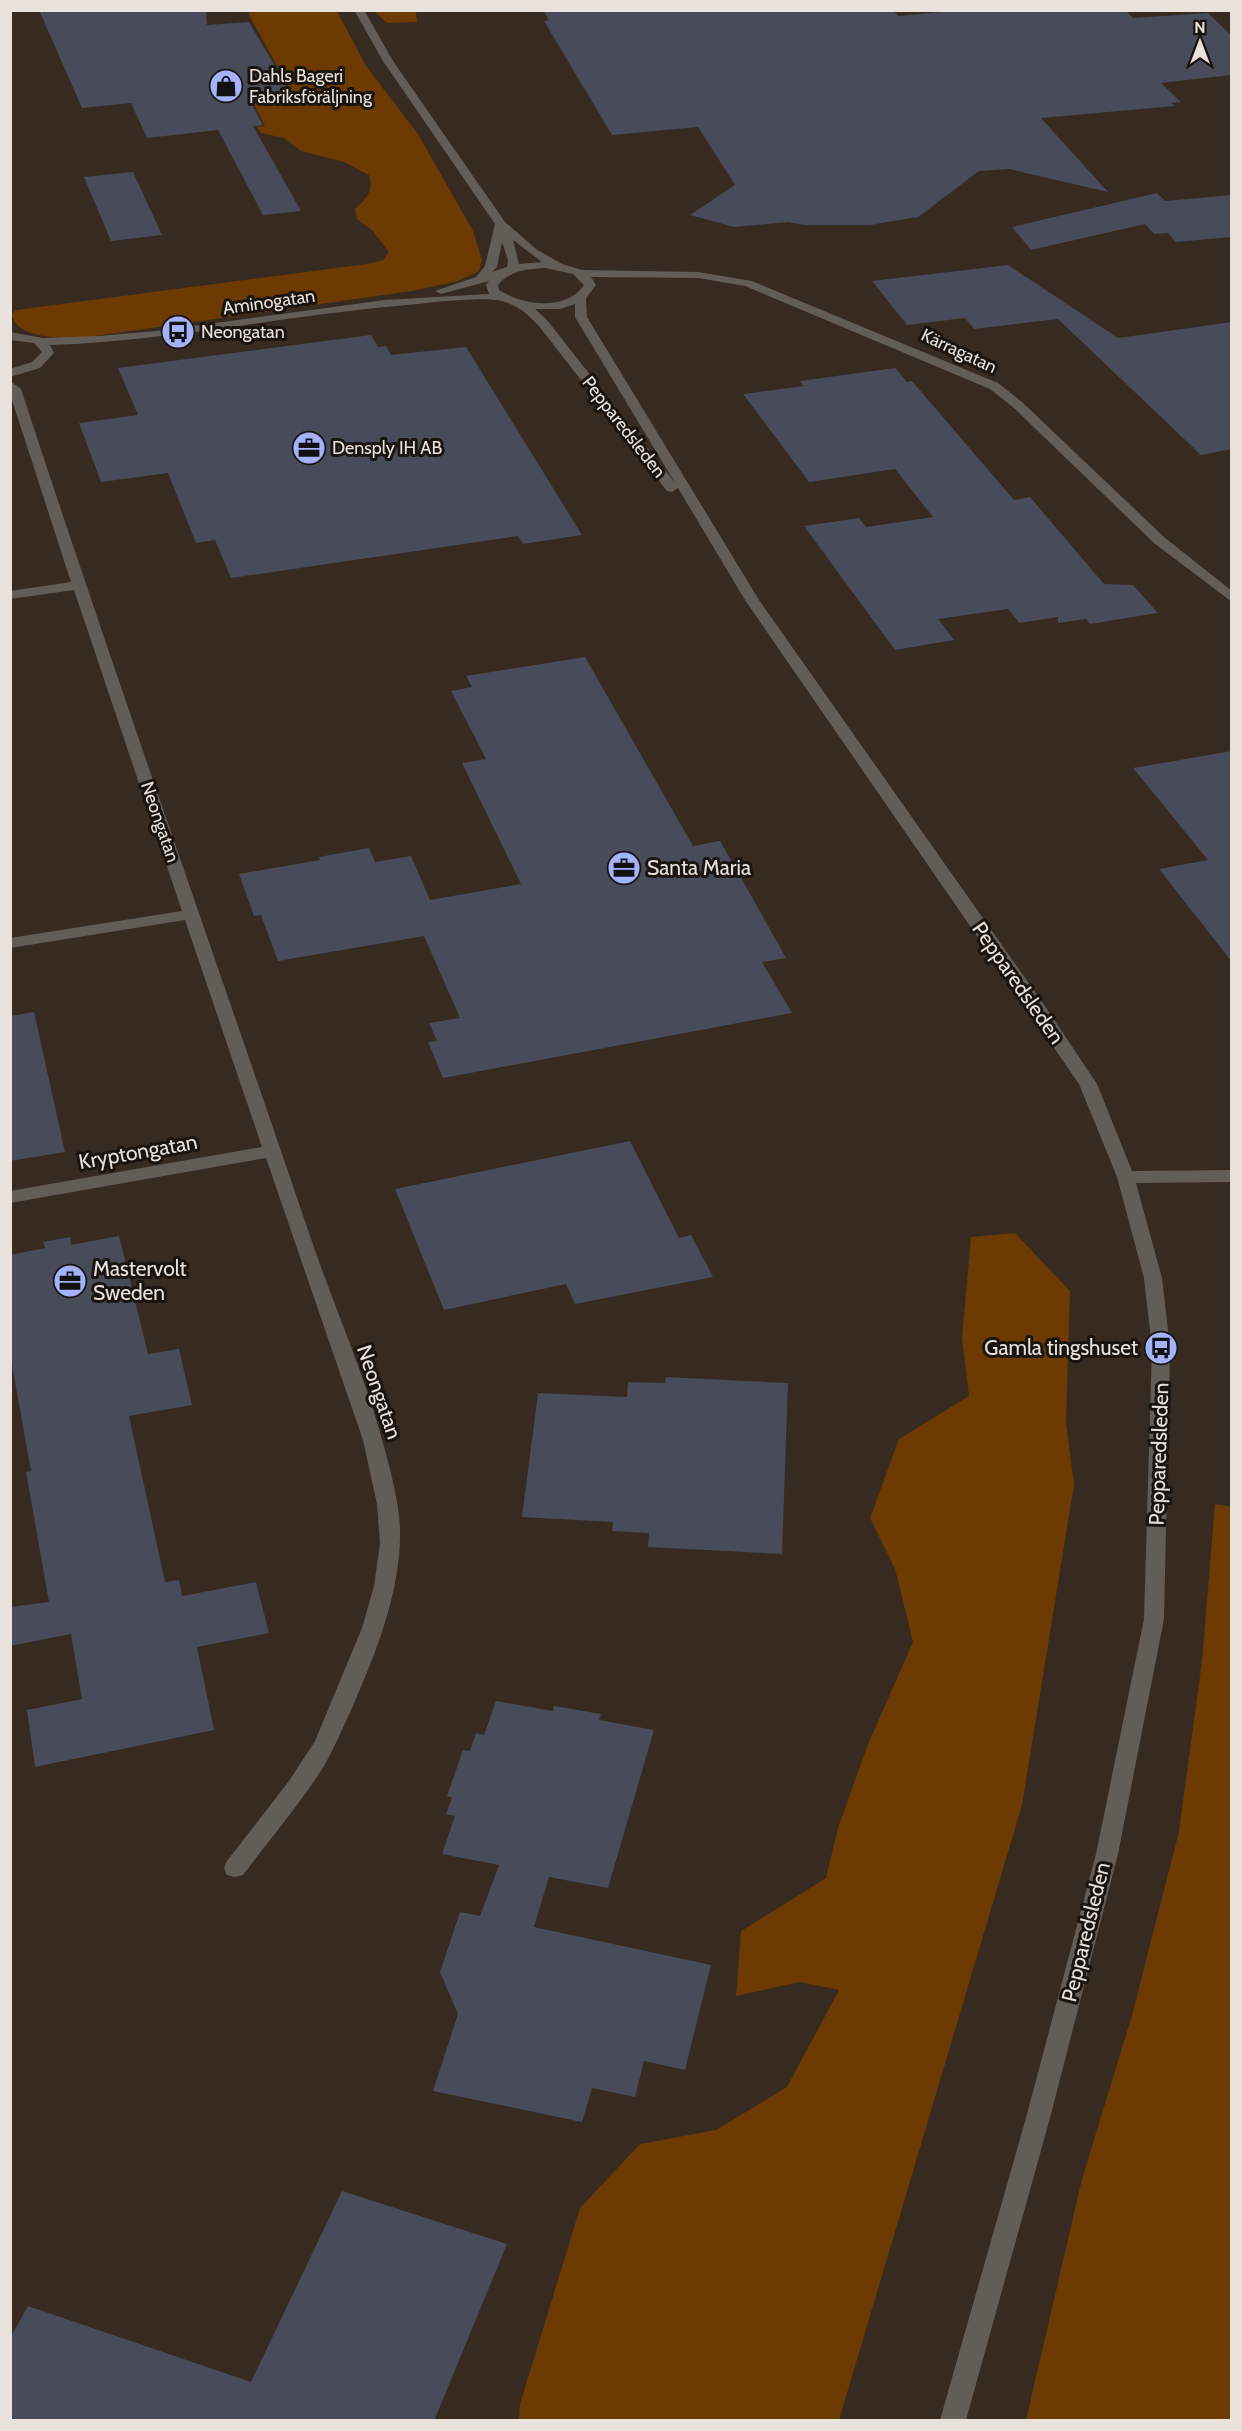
<svg xmlns="http://www.w3.org/2000/svg" width="1242" height="2431" font-family="Cabin,sans-serif">
	<style>
		.green { fill: #6d3a02 }
		.building { fill: #484b59 }
		.lines { fill: none; stroke-linecap: round; stroke-linejoin: round }
		.minor { fill: #635d58; fill-rule: evenodd }
		.labels { text-anchor: middle; stroke-width: 6; stroke-linejoin: round; paint-order: stroke }
		.far-poi-label { font-size: 18px; fill: #e9e1db; stroke: #1a1410; text-anchor: start }
		.far-street-label { font-size: 18px; fill: #e9e1db; stroke: #1a1410 }
		.poi-label { font-size: 21px; fill: #e9e1db; stroke: #1a1410; text-anchor: start }
		.street-label { font-size: 21px; fill: #e9e1db; stroke: #1a1410 }
	</style>
	<rect width="100%" height="100%" fill="#362a21"/>
	<!-- green -->
	<g class="green">
		<path d="M 258,11 L 337,11 L 366,66 L 418,134 L 473,231 L 482,260 L 479,271 L 458,281 L 412,291 L 88,337 C 68,338 16,341 12,314 L 16,310 L 367,264 L 383,260 L 389,252 L 372,230 L 357,219 L 355,209 C 367,198 374,191 369,175 L 344,162 L 301,151 L 284,138 L 261,133 L 257,127 L 265,126 L 253,102 L 294,97 L 248,13 Z"/>
		<polygon points="374,11 416,11 417,22 387,23"/>
		<polygon points="1015,1233 1070,1291 1066,1422 1074,1485 1022,1805 839,2420 519,2420 520,2404 580,2208 640,2144 716,2130 787,2087 839,1990 800,1982 736,1996 741,1931 826,1878 838,1828 868,1744 913,1642 895,1569 870,1518 899,1439 969,1396 962,1338 971,1237"/>
		<polygon points="1215,1504 1232,1507 1231,2420 1026,2420 1082,2179 1133,2012 1179,1831 1202,1661"/>
	</g>
	<!-- building -->
	<g class="building">
		<polygon points="39,10 206,10 207,25 249,22 292,95 250,101 263,125 253,126 301,211 263,215 218,130 147,138 131,103 82,108"/>
		<polygon points="543,10 893,10 898,16 963,10 1125,10 1133,18 1208,13 1232,36 1232,75 1161,83 1181,102 1171,103 1175,106 1041,118 1108,192 1009,169 979,171 918,217 870,225 804,225 788,222 734,227 690,215 735,185 698,127 612,135 544,21 549,20"/>
		<polygon points="133,172 162,235 111,241 84,177"/>
		<polygon points="1157,193 1165,201 1232,195 1232,237 1176,242 1168,233 1154,234 1145,224 1031,250 1012,227"/>
		<polygon points="1008,265 1118,338 1232,322 1232,449 1201,455 1058,319 974,329 965,318 907,325 872,281"/>
		<polygon points="371,335 378,347 386,346 391,355 466,347 582,535 523,544 518,536 231,578 215,540 196,543 168,473 101,482 79,423 138,415 118,368"/>
		<polygon points="895,368 907,382 912,381 1014,500 1030,497 1104,584 1133,585 1158,613 1090,624 1086,619 1058,623 1058,617 1019,623 1008,609 938,619 954,640 895,650 804,526 859,518 866,527 933,517 895,469 809,482 743,394 804,386 800,381"/>
		<polygon points="585,657 693,846 720,841 744,883 786,958 762,962 792,1013 443,1078 428,1042 437,1041 429,1023 460,1018 424,936 278,961 261,915 254,916 239,874 320,860 319,857 369,848 375,862 411,856 430,900 521,884 462,763 486,759 451,691 472,687 466,676"/>
		<polygon points="1232,751 1232,962 1159,869 1208,860 1133,768"/>
		<polygon points="34,1012 65,1152 10,1161 10,1016"/>
		<polygon points="630,1141 679,1238 691,1235 713,1277 575,1304 566,1284 444,1310 395,1189"/>
		<polygon points="119,1236 148,1354 179,1349 192,1405 129,1416 165,1582 179,1580 182,1596 256,1582 269,1633 197,1647 214,1730 35,1767 27,1710 82,1699 71,1634 10,1646 10,1607 49,1602 26,1472 31,1471 10,1354 10,1255 45,1248 43,1242 70,1237 71,1245"/>
		<polygon points="666,1377 788,1383 782,1554 648,1547 649,1533 612,1531 613,1522 522,1517 538,1393 627,1397 628,1382 665,1383"/>
		<polygon points="496,1701 553,1711 554,1706 601,1714 599,1720 654,1730 608,1888 549,1877 534,1927 711,1965 685,2070 644,2061 635,2097 592,2088 582,2122 433,2091 458,2014 440,1972 460,1912 480,1916 499,1865 442,1854 455,1816 446,1814 452,1798 447,1796 463,1750 470,1751 476,1733 484,1735"/>
		<polygon points="342,2191 507,2244 434,2421 10,2421 10,2338 28,2306 251,2382"/>
	</g>
	<g class="lines">
		<!-- minor -->
		<g class="minor">
			<path d="M 354,10 L 364,10 L 393,61 L 505,222 L 536,249 L 562,264 L 582,270 L 698,272 L 752,281 L 998,383 L 1022,402 L 1164,537 L 1232,591 L 1232,602 L 1154,543 L 1014,408 L 990,389 L 745,286 L 698,278 L 591,277 L 596,285 L 586,298 L 587,317 L 759,600 L 1049,1012 L 1097,1084 L 1132,1171 L 1232,1170 L 1232,1182 L 1136,1183 L 1162,1278 L 1170,1348 L 1164,1619 L 1118,1854 L 1050,2118 L 966,2420 L 940,2420 L 1026,2118 L 1096,1854 L 1144,1619 L 1152,1348 L 1144,1278 L 1117,1177 L 1079,1084 L 745,600 L 678,488 L 672,492 L 667,491 L 539,326 C 526,313 519,306 502,301 C 483,296 428,303 407,305 C 287,315 170,341 50,345 L 54,353 L 40,368 L 10,377 L 10,369 L 32,362 L 42,352 L 34,343 L 10,340 L 10,332 L 43,338 L 99,336 L 156,331 L 385,300 L 489,294 L 486,285 L 489,281 L 441,294 L 435,291 L 476,277 L 485,266 L 495,224 L 383,61 ZM 513,240 L 542,262 L 519,264 ZM 502,242 L 508,260 L 507,267 L 492,272 L 497,267 ZM 546,268 L 573,274 L 584,285 C 566,312 522,305 499,290 L 498,285 C 510,270 528,269 546,268 ZM 575,304 L 575,317 L 675,483 L 547,320 L 535,309 L 560,309 Z"/>
			<path d="M 10,381 L 21,389 C 113,670 212,948 307,1227 C 332,1303 366,1376 386,1454 C 393,1481 401,1511 400,1540 C 398,1599 375,1655 352,1708 C 343,1727 335,1747 324,1766 C 300,1804 270,1839 243,1875 L 235,1877 L 227,1875 L 224,1868 L 227,1861 L 289,1781 L 315,1741 L 362,1628 L 374,1586 L 380,1543 L 377,1504 L 363,1440 L 266,1158 L 10,1203 L 10,1191 L 262,1147 L 185,920 L 10,948 L 10,938 L 182,911 L 74,590 L 10,599 L 10,591 L 71,582 L 10,394 Z"/>
		</g>
	</g>
	<!-- icons -->
	<defs>
		<symbol id="shop-disc" viewBox="-11 -11 22 22"><circle r="9.5" fill="#a4b2fc" stroke="#1a1410"/><path d="M-5-2.5h2.3a2.7 3.5 0 0 1 5.4 0H5L5.5 6h-11ZM-1.5-2.5h3a1.5 2.3 0 0 0-3 0Z" fill="#111"/></symbol>
		<symbol id="bus-disc" viewBox="-11 -11 22 22"><circle r="9.5" fill="#a4b2fc" stroke="#1a1410"/><path d="M-5-6H5V4H4V6H2V4H-2V6H-4V4H-5ZM-3.5-4V0h7V-4ZM-3.5 1.2v1.5H-2V1.2ZM2 1.2v1.5H3.5V1.2Z" fill="#111"/></symbol>
		<symbol id="office-disc" viewBox="-11 -11 22 22"><circle r="9.5" fill="#a4b2fc" stroke="#1a1410"/><path d="M-6-3h4V-5.5h4V-3h4V5H-6ZM-1-4.5V-3h2v-1.5ZM-6 0V1H6V0Z" fill="#111"/></symbol>
	</defs>
	<g fill-rule="evenodd">
		<use href="#shop-disc" x="207" y="67" width="38" height="38"/>
		<use href="#bus-disc" x="159" y="313" width="38" height="38"/>
		<use href="#office-disc" x="290" y="429" width="38" height="38"/>
		<use href="#office-disc" x="605" y="849" width="38" height="38"/>
		<use href="#office-disc" x="51" y="1262" width="38" height="38"/>
		<use href="#bus-disc" x="1142" y="1329" width="38" height="38"/>
	</g>
	<g class="labels">
		<!-- far-poi labels -->
		<g class="far-poi-label">
			<text x="249" y="82">Dahls Bageri<tspan x="249" dy="21">Fabriksföräljning</tspan></text>
			<text x="201" y="338">Neongatan</text>
			<text x="332" y="454">Densply IH AB</text>
		</g>
		<!-- far-street labels -->
		<g class="far-street-label">
			<text transform="translate(269 302) rotate(-8)" y="6">Aminogatan</text>
			<text transform="translate(959 351) rotate(25)" y="6">Kärragatan</text>
			<text transform="translate(624 427) rotate(52)" y="6">Pepparedsleden</text>
			<text transform="translate(160 822) rotate(71)" y="6">Neongatan</text>
		</g>
		<!-- poi labels -->
		<g class="poi-label">
			<text x="647" y="875">Santa Maria</text>
			<text x="93" y="1276">Mastervolt<tspan x="93" dy="24">Sweden</tspan></text>
			<text x="1138" y="1355" text-anchor="end">Gamla tingshuset</text>
		</g>
		<!-- street labels -->
		<g class="street-label">
			<text transform="translate(1018 983) rotate(55)" y="7">Pepparedsleden</text>
			<text transform="translate(138 1152) rotate(-10)" y="7">Kryptongatan</text>
			<text transform="translate(379 1392) rotate(71)" y="7">Neongatan</text>
			<text transform="translate(1159 1454) rotate(-88)" y="7">Pepparedsleden</text>
			<text transform="translate(1086 1932) rotate(-76)" y="7">Pepparedsleden</text>
		</g>
	</g>
	<!-- border -->
	<rect width="1242" height="2431" fill="none" stroke="#e9e1db" stroke-width="24"/>
	<!-- north arrow -->
	<g transform="translate(1200 42)" stroke="#1a1410" stroke-width="4.5" paint-order="stroke">
	<path d="M0-4.5L10 22L0 15L-10 22Z" fill="#e9e1db"/>
	<text y="-9" font-size="16" font-weight="bold" text-anchor="middle" fill="#e9e1db">N</text>
	</g>
</svg>
